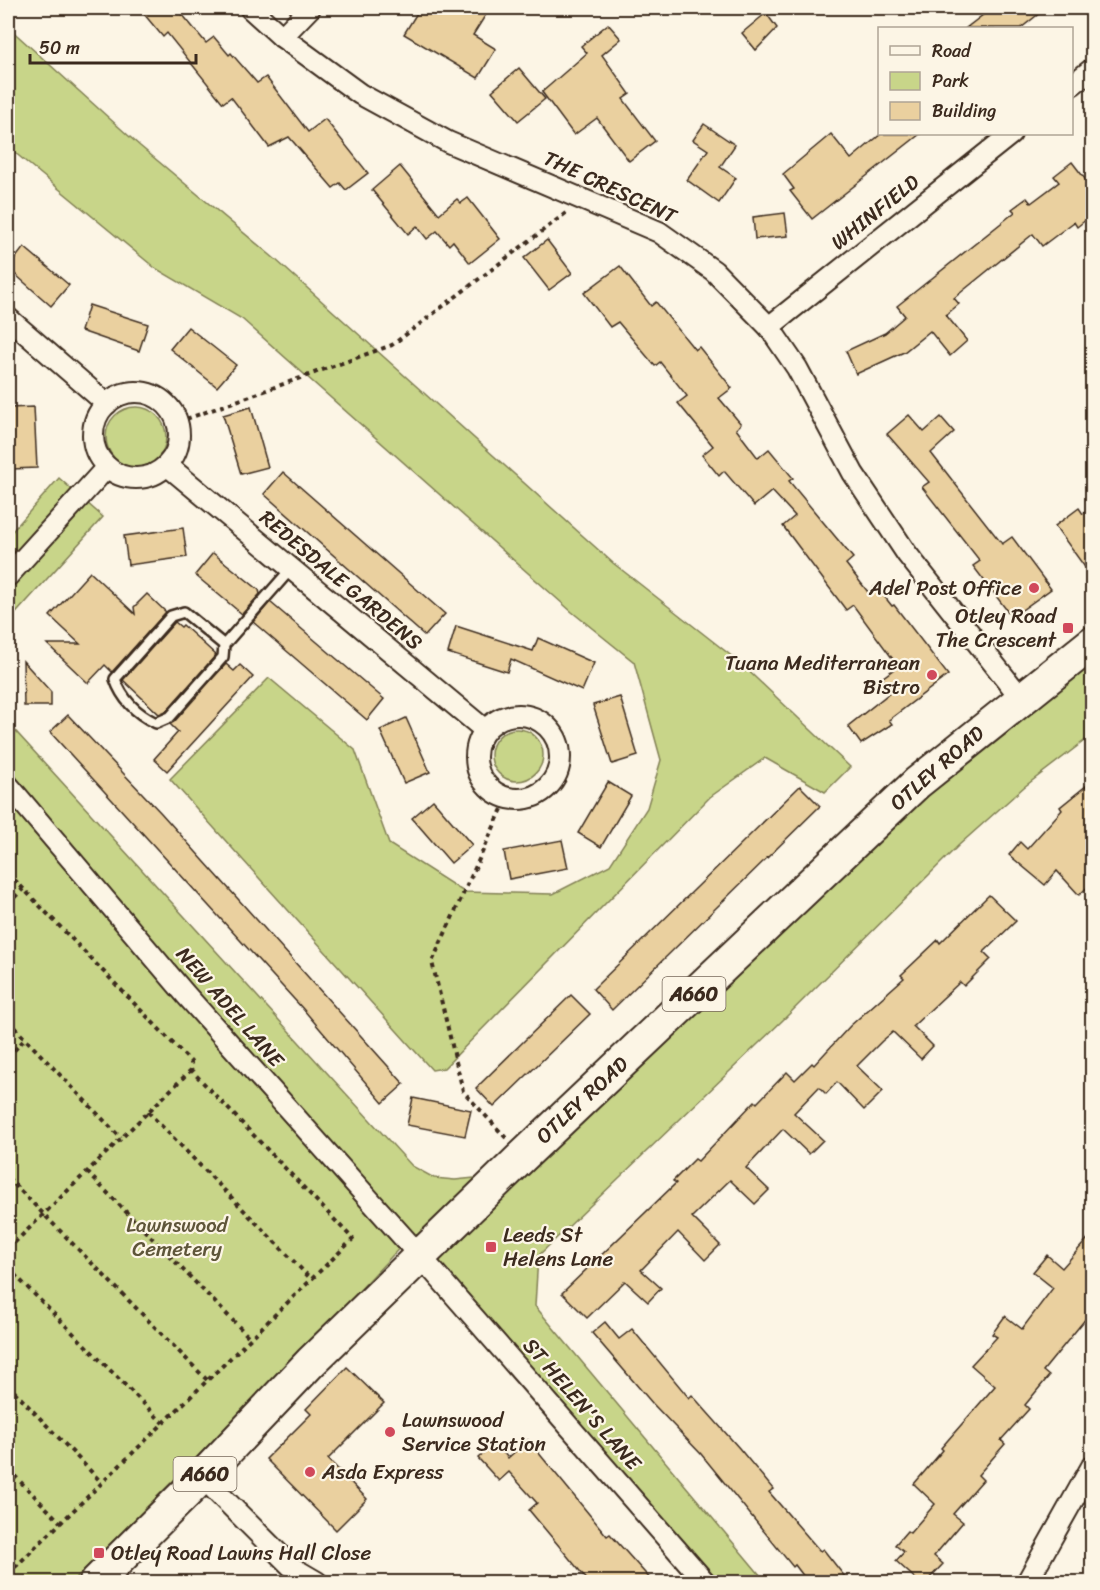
<svg xmlns="http://www.w3.org/2000/svg" width="1100" height="1590" font-family="Sriracha,sans-serif">
	<style>
		.green { fill: #c8d589; stroke: #828054; stroke-width: 1.5 }
		.building { fill: #ead09f; stroke: #3b2a1e; stroke-width: 1.5 }
		.lines { fill: none; stroke-linecap: round; stroke-linejoin: round }
		.service-casing { stroke: #3b2a1e; stroke-width: 14 }
		.minor-casing { stroke: #3b2a1e; stroke-width: 24 }
		.trunk-casing { stroke: #3b2a1e; stroke-width: 36 }
		.path { stroke: #3b2a1e; stroke-width: 4; stroke-dasharray: 4.5 4.5; stroke-linecap: butt }
		.service { stroke: #fcf5e5; stroke-width: 9 }
		.minor { stroke: #fcf5e5; stroke-width: 20 }
		.trunk { stroke: #fcf5e5; stroke-width: 32 }
		.poi-dot { fill: #d1495b; stroke: #fcf5e5; stroke-width: 2 }
		.labels { text-anchor: middle; stroke-width: 4.5; stroke-linejoin: round; paint-order: stroke }
		.shield { fill: #fcf5e5; stroke: #75675a; stroke-width: 1.5 }
		.shield-label { font-size: 20px; font-weight: bold; fill: #3b2a1e }
		.street-label { font-size: 21px; fill: #3b2a1e; stroke: #fcf5e5 }
		.poi-label { font-size: 21px; fill: #3b2a1e; stroke: #fcf5e5; text-anchor: start }
		.park-label { font-size: 21px; fill: #5e5539; stroke: #fcf5e5 }
	</style>
	<rect width="100%" height="100%" fill="#fcf5e5"/>
	<filter id="ink" filterUnits="userSpaceOnUse"><feTurbulence type="fractalNoise" baseFrequency=".0167" numOctaves="2"/><feDisplacementMap in="SourceGraphic" scale="12" xChannelSelector="R" yChannelSelector="G"/><feConvolveMatrix kernelMatrix="1 2 1 2 8 2 1 2 1" color-interpolation-filters="sRGB"/></filter>
	<g filter="url(#ink)">
		<!-- green -->
		<g class="green">
			<polygon points="8,27 140,146 275,259 613,563 738,661 850,767 825,792 765,758 710,797 444,1068 432,1070 170,779 269,678 355,750 389,844 464,892 553,894 610,865 647,808 661,760 634,662 572,612 242,319 155,268 8,147"/>
			<circle cx="136" cy="437" r="30"/>
			<polygon points="59,478 103,517 8,622 8,536"/>
			<polygon points="1092,643 1092,735 1024,787 959,845 783,1020 538,1256 535,1306 766,1582 705,1582 406,1241 295,1359 72,1582 8,1582 8,723 412,1166 434,1178 455,1180 504,1175"/>
			<circle cx="517" cy="755" r="26"/>
		</g>
		<!-- building -->
		<g class="building">
			<polygon points="139,8 177,8 206,43 214,37 229,55 231,53 257,83 266,77 308,132 325,119 368,173 346,190 340,183 333,188 289,137 269,147 231,97 223,103 167,33 163,37"/>
			<polygon points="420,8 490,8 473,35 496,49 478,78 404,34"/>
			<polygon points="992,8 1046,8 1021,28 966,28"/>
			<polygon points="766,13 777,28 756,50 742,33"/>
			<polygon points="608,24 621,39 602,55 630,94 623,99 655,141 629,161 597,118 574,135 542,92 587,53 581,46"/>
			<polygon points="519,68 545,99 518,121 492,91"/>
			<polygon points="704,124 735,145 720,167 736,178 719,203 687,180 708,150 693,140"/>
			<polygon points="831,134 851,159 881,134 920,134 812,219 790,191 794,189 783,174"/>
			<polygon points="1072,162 1092,188 1092,215 1077,227 1074,222 1042,246 1033,234 954,298 959,304 946,315 967,341 950,356 930,331 904,352 856,374 846,351 885,333 905,316 897,306 1015,212 1012,209 1027,198 1031,203 1059,182 1054,176"/>
			<polygon points="400,166 439,214 457,199 461,203 468,198 500,239 470,263 453,241 449,245 437,231 427,239 417,226 408,234 372,190"/>
			<polygon points="785,213 788,236 755,239 753,217"/>
			<polygon points="547,240 572,273 549,290 524,258"/>
			<polygon points="24,247 69,285 51,306 8,268"/>
			<polygon points="620,266 651,306 656,302 695,350 699,347 732,388 719,398 741,424 736,429 758,458 769,449 793,478 789,481 853,558 846,564 868,592 876,586 892,606 894,605 948,675 889,720 892,724 861,744 848,726 892,691 882,678 898,666 853,605 846,610 783,526 795,516 772,491 754,506 724,471 719,476 702,455 713,446 678,403 687,396 660,362 655,366 618,322 610,327 584,293"/>
			<polygon points="89,305 148,324 139,351 81,331"/>
			<polygon points="188,327 236,365 217,387 170,349"/>
			<polygon points="34,407 37,468 11,469 8,408"/>
			<polygon points="251,407 268,467 241,474 223,415"/>
			<polygon points="909,415 924,432 941,417 954,432 931,453 1002,544 1012,537 1051,589 1012,617 973,566 980,561 922,487 929,482 887,434"/>
			<polygon points="283,472 445,614 425,636 264,494"/>
			<polygon points="1092,507 1092,577 1055,526 1079,508 1083,514"/>
			<polygon points="183,528 187,557 128,565 124,536"/>
			<polygon points="213,553 259,590 260,594 242,614 195,575"/>
			<polygon points="90,572 135,614 134,607 147,594 166,612 112,672 105,665 88,683 47,644 80,644 50,616"/>
			<polygon points="270,602 384,699 367,720 253,622"/>
			<polygon points="175,622 181,627 183,625 216,655 166,711 159,714 123,680"/>
			<polygon points="456,626 533,651 538,638 594,663 582,691 511,659 507,672 448,653"/>
			<polygon points="23,661 51,692 51,706 24,706"/>
			<polygon points="226,664 234,671 240,665 253,677 167,771 154,759 178,732 170,724"/>
			<polygon points="620,697 638,756 612,764 593,705"/>
			<polygon points="68,715 161,813 404,1084 383,1103 303,1009 50,732"/>
			<polygon points="406,718 430,772 404,783 380,730"/>
			<polygon points="1092,781 1092,883 1079,895 1057,871 1045,885 1009,855 1020,842 1027,849 1062,810 1060,807"/>
			<polygon points="608,782 631,796 601,847 578,833"/>
			<polygon points="800,786 820,806 612,1010 593,989"/>
			<polygon points="433,800 472,845 451,863 412,818"/>
			<polygon points="562,840 568,868 509,879 504,851"/>
			<polygon points="989,895 1016,921 984,952 991,959 964,986 960,982 913,1026 933,1046 921,1059 893,1032 882,1041 857,1066 883,1091 864,1110 837,1082 826,1094 819,1087 794,1113 823,1140 809,1154 783,1129 746,1168 769,1190 755,1204 730,1180 692,1217 720,1245 705,1260 678,1232 641,1270 661,1288 648,1302 625,1281 587,1318 562,1293 676,1183 673,1181 695,1159 698,1161 755,1101 757,1103 787,1072 795,1080 812,1063 814,1065 850,1026 904,978 901,975 938,940 940,943"/>
			<polygon points="571,995 590,1014 494,1107 476,1088"/>
			<polygon points="413,1098 471,1110 465,1136 407,1125"/>
			<polygon points="1092,1234 1092,1311 1043,1371 1049,1376 1025,1405 1029,1409 1001,1440 1005,1444 978,1475 983,1480 953,1514 963,1522 934,1556 943,1564 926,1582 919,1582 896,1561 904,1552 895,1545 907,1531 910,1533 935,1504 914,1484 943,1450 941,1448 995,1386 971,1365 997,1337 992,1334 1005,1316 1022,1329 1053,1288 1033,1272 1047,1255 1062,1268"/>
			<polygon points="605,1322 619,1339 632,1329 689,1398 692,1395 739,1448 773,1489 769,1492 820,1551 823,1549 849,1582 808,1582 795,1565 793,1567 701,1454 653,1404 592,1333"/>
			<polygon points="347,1367 384,1403 328,1459 367,1499 336,1530 266,1459 311,1414 306,1409"/>
			<polygon points="528,1440 607,1536 610,1534 653,1582 589,1582 529,1510 537,1503 509,1472 499,1481 478,1458 495,1443 508,1458"/>
		</g>
		<g class="lines">
			<defs>
				<path id="service" d="M 224,645 L 184,612 L 171,616 L 115,679 C 122,699 137,714 156,723 L 170,717 L 223,657 L 224,645 L 290,570"/>
				<g id="minor">
					<polyline points="250,8 282,37 360,94 448,142 659,232 714,271 769,327 797,368 853,473 907,554 1021,698"/>
					<polyline points="282,37 310,8"/>
					<polyline points="1072,85 1092,69"/>
					<polyline points="8,318 107,404"/>
					<polyline points="769,327 1011,134"/>
					<circle cx="136" cy="435" r="43"/>
					<polyline points="168,466 485,730"/>
					<polyline points="8,576 107,467"/>
					<circle cx="518" cy="757" r="42"/>
					<polyline points="8,785 186,995 436,1274 705,1582"/>
					<polyline points="202,1477 293,1568 317,1582"/>
					<polyline points="1027,1582 1092,1466"/>
				</g>
				<polyline id="trunk" points="96,1582 202,1477 311,1362 522,1157 917,783 1092,643"/>
			</defs>
			<!-- service casing -->
			<use href="#service" class="service-casing"/>
			<!-- minor casing -->
			<use href="#minor" class="minor-casing"/>
			<!-- trunk casing -->
			<use href="#trunk" class="trunk-casing"/>
			<!-- path -->
			<g class="path">
				<polyline points="178,422 392,345 566,213"/>
				<polyline points="8,873 191,1062 191,1070 353,1239 8,1574"/>
				<polyline points="8,904 23,889"/>
				<polyline points="8,1021 121,1138"/>
				<polyline points="8,1057 25,1039"/>
				<polyline points="148,1112 311,1279"/>
				<polyline points="506,1138 463,1091 432,962 507,798"/>
				<polyline points="87,1172 251,1339"/>
				<polyline points="8,1178 208,1381"/>
				<polyline points="8,1249 191,1070"/>
				<polyline points="8,1268 163,1423"/>
				<polyline points="8,1385 101,1482"/>
				<polyline points="8,1469 60,1522"/>
			</g>
			<!-- service -->
			<use href="#service" class="service"/>
			<!-- minor -->
			<use href="#minor" class="minor"/>
			<!-- trunk -->
			<use href="#trunk" class="trunk"/>
		</g>
	</g>
	<!-- markers -->
	<g class="poi-dot">
		<circle cx="1034" cy="588" r="6"/>
		<rect x="1062" y="622" width="12" height="12" rx="3"/>
		<circle cx="932" cy="675" r="6"/>
		<rect x="485" y="1241" width="12" height="12" rx="3"/>
		<circle cx="390" cy="1432" r="6"/>
		<circle cx="310" cy="1472" r="6"/>
		<rect x="93" y="1547" width="12" height="12" rx="3"/>
	</g>
	<g class="labels">
		<!-- shield labels -->
		<g class="shield">
			<rect x="662.5" y="977" width="63" height="34" rx="4.5"/>
			<rect x="173.5" y="1457" width="63" height="34" rx="4.5"/>
		</g>
		<g class="shield-label">
			<text x="694" y="1001">A660</text>
			<text x="205" y="1481">A660</text>
		</g>
		<!-- street labels -->
		<g class="street-label">
			<text transform="translate(610 187) rotate(25)" y="7">THE CRESCENT</text>
			<text transform="translate(875 212) rotate(-39)" y="7">WHINFIELD</text>
			<text transform="translate(341 580) rotate(40)" y="7">REDESDALE GARDENS</text>
			<text transform="translate(937 768) rotate(-41)" y="7">OTLEY ROAD</text>
			<text transform="translate(230 1007) rotate(49)" y="7">NEW ADEL LANE</text>
			<text transform="translate(582 1100) rotate(-43)" y="7">OTLEY ROAD</text>
			<text transform="translate(582 1404) rotate(49)" y="7">ST HELEN'S LANE</text>
		</g>
		<!-- poi labels -->
		<g class="poi-label">
			<text x="1022" y="595" text-anchor="end">Adel Post Office</text>
			<text x="1056" y="623" text-anchor="end">Otley Road<tspan x="1056" dy="24">The Crescent</tspan></text>
			<text x="920" y="670" text-anchor="end">Tuana Mediterranean<tspan x="920" dy="24">Bistro</tspan></text>
			<text x="503" y="1242">Leeds St<tspan x="503" dy="24">Helens Lane</tspan></text>
			<text x="402" y="1427">Lawnswood<tspan x="402" dy="24">Service Station</tspan></text>
			<text x="322" y="1479">Asda Express</text>
			<text x="111" y="1560">Otley Road Lawns Hall Close</text>
		</g>
		<!-- park labels -->
		<g class="park-label">
			<text x="177" y="1232">Lawnswood<tspan x="177" dy="24">Cemetery</tspan></text>
		</g>
	</g>
	<!-- margin -->
	<rect width="1100" height="1590" fill="none" stroke="#fcf5e5" stroke-width="30"/>
	<rect x="15" y="15" width="1070" height="1560" fill="none" stroke="#3b2a1e" stroke-width="2" filter="url(#ink)"/>
	<!-- legend -->
	<rect x="878" y="27" width="195" height="108" fill="#fcf5e5" stroke="#afa495" stroke-width="1.5"/>
	<rect x="890" y="46" width="30" height="9" fill="#fcf5e5" stroke="#afa495" stroke-width="1.5"/>
	<text x="932" y="57" font-size="18" fill="#3b2a1e">Road</text>
	<rect x="890" y="72" width="30" height="18" fill="#c8d589" stroke="#afa495" stroke-width="1.5"/>
	<text x="932" y="87" font-size="18" fill="#3b2a1e">Park</text>
	<rect x="890" y="102" width="30" height="18" fill="#ead09f" stroke="#afa495" stroke-width="1.5"/>
	<text x="932" y="117" font-size="18" fill="#3b2a1e">Building</text>
	<!-- scale -->
	<path d="M30 54v9h166v-9" fill="none" stroke="#3b2a1e" stroke-width="3"/>
	<text x="39" y="54" font-size="18" fill="#3b2a1e" stroke="#fcf5e5" stroke-width="4.5" paint-order="stroke">50 m</text>
</svg>
